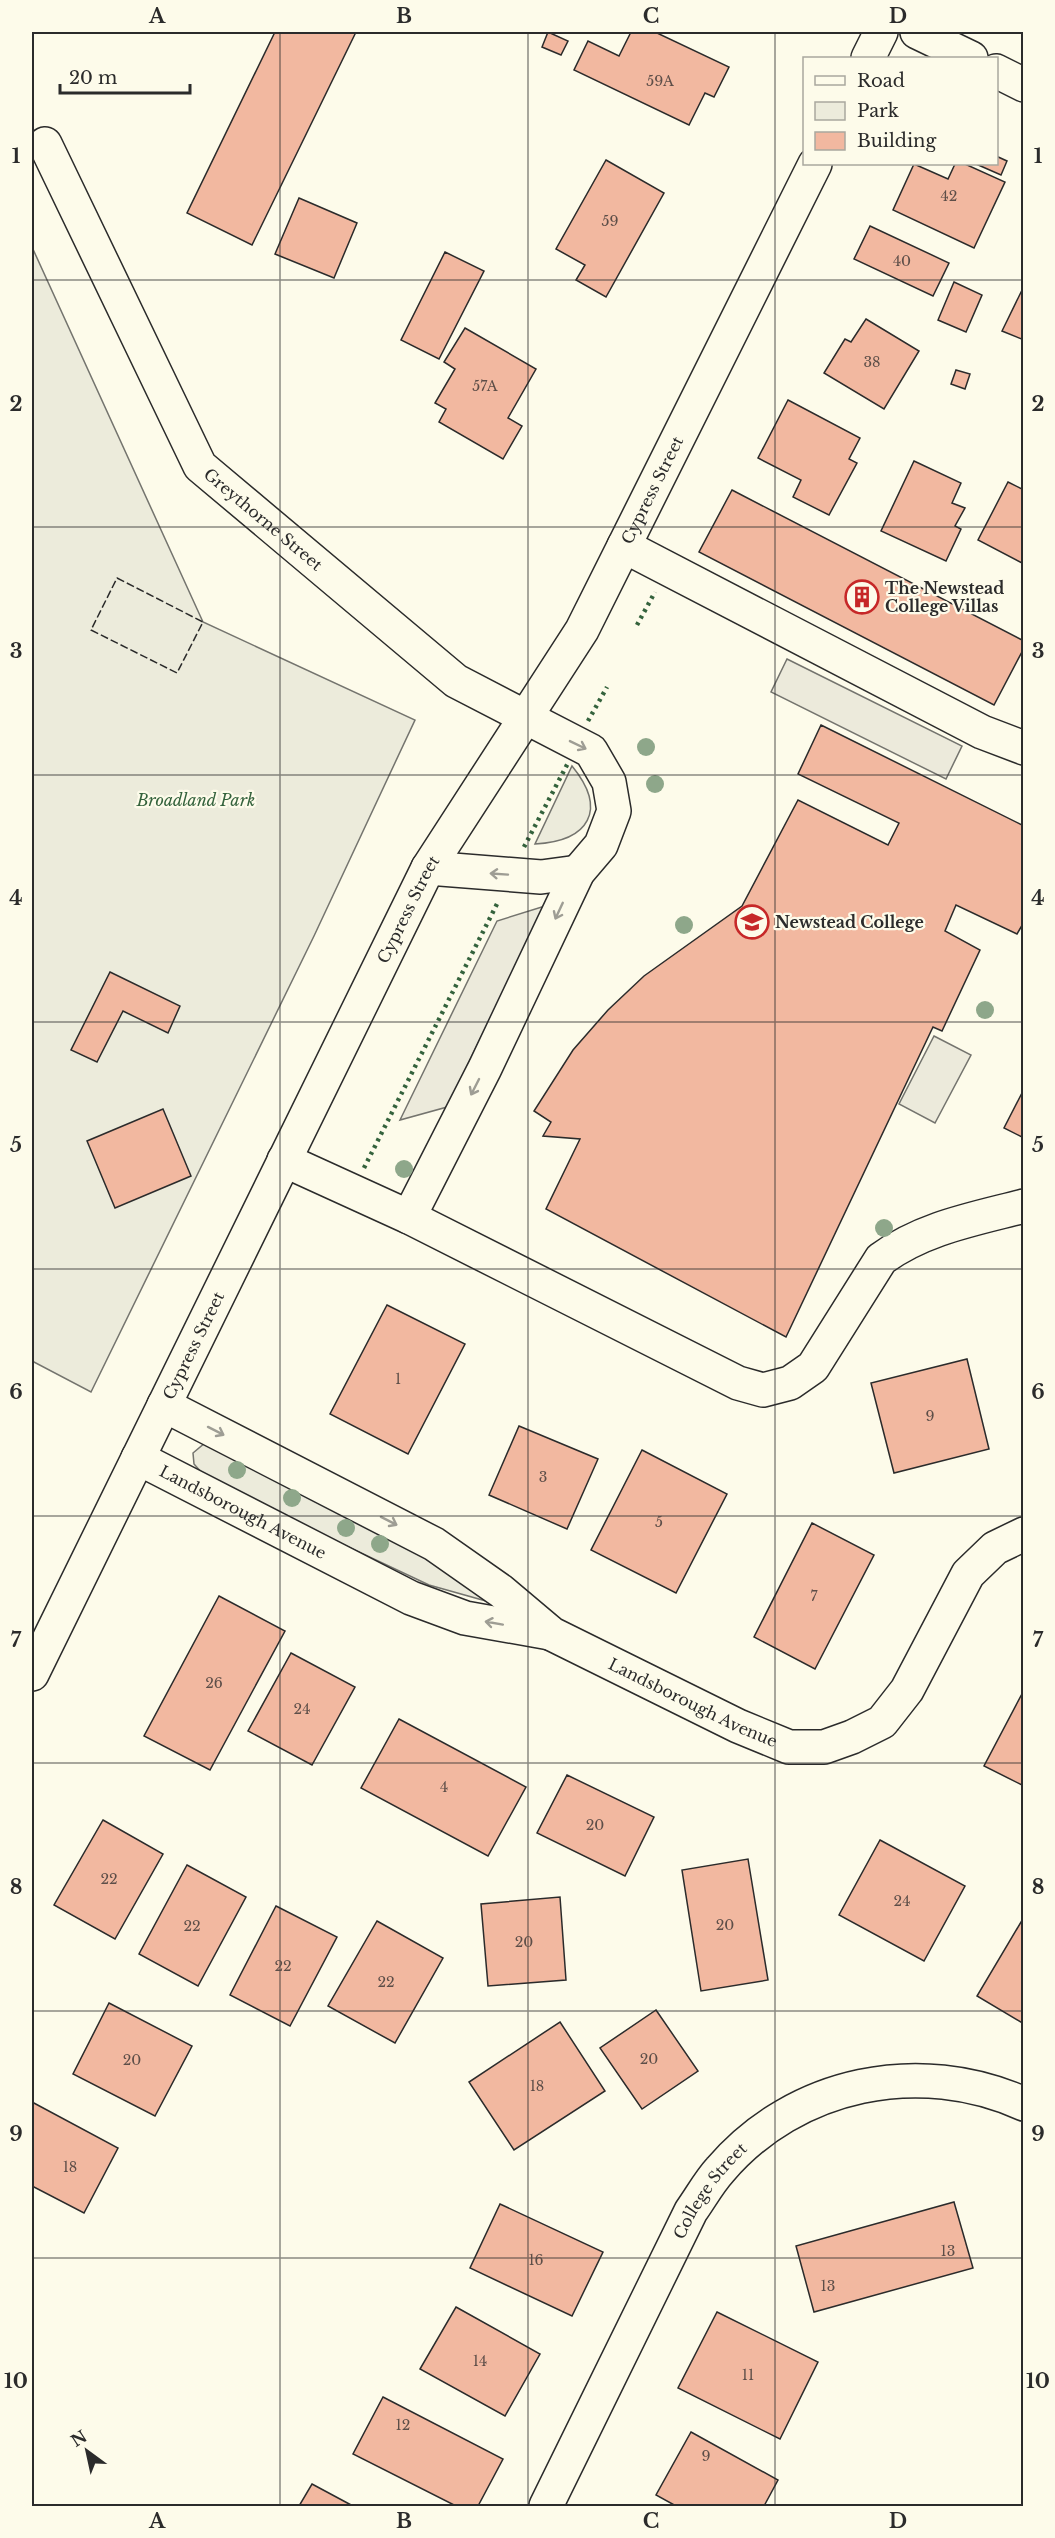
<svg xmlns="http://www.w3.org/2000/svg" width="1055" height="2538" font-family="'Libre Baskerville',serif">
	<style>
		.green { fill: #ecebdb; stroke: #74746e; stroke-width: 1.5 }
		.parking { fill: #eceadb; stroke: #74746e; stroke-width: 1.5 }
		.building { fill: #f2b8a0; stroke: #2b2b2b; stroke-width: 1.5 }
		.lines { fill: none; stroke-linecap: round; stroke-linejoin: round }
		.minor-casing { stroke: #2b2b2b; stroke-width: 36 }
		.minor { stroke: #fdfbea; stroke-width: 33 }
		.hedge { stroke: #34623c; stroke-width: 4.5; stroke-dasharray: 3 4.5; stroke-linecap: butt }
		.fence { stroke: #2b2b2b; stroke-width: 1.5; stroke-dasharray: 8 3; stroke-linecap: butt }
		.tree { fill: #8ea78a }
		.oneway { stroke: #9e9d94 }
		.grid { fill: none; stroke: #2b2b2b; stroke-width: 1.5; stroke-opacity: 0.55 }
		.labels { text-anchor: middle; stroke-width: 4.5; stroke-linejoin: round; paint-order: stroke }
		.number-label { font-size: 14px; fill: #5d4e48 }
		.street-label { font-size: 16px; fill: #2b2b2b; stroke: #fdfbea }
		.poi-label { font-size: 16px; font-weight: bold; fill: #2b2b2b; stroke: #fdfbea; text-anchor: start }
		.park-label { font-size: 16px; font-style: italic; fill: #34623c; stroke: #fdfbea }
		.neatline { fill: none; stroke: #2b2b2b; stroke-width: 2 }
		.grid-label { font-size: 20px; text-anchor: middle; font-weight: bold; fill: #2b2b2b }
	</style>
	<rect width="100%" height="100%" fill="#fdfbea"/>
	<!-- green -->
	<g class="green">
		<polygon points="32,247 203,622 415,720 314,936 91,1392 32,1361"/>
		<path d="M 572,766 C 608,810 589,841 535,844 Z"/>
		<polygon points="205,1443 393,1535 487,1596 486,1601 429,1585 289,1519 202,1473 194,1464 193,1453"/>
	</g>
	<!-- parking -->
	<g class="parking">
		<polygon points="787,659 962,746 946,779 771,692"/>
		<polygon points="545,906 447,1107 400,1120 497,921"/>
		<polygon points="934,1036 971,1055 935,1123 899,1104"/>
	</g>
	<!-- building -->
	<g class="building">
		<polygon points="275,32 356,32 252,245 187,213"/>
		<polygon points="548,32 568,41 561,55 542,47"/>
		<polygon points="631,32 655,32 729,67 714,97 705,93 689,125 574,70 588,41 619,56"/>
		<polygon points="996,156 1007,161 1001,175 976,164 996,164"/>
		<polygon points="606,160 664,193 606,297 576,280 585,265 556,249"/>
		<polygon points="914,164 948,179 955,164 965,164 1005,182 974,248 893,210"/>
		<polygon points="299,198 357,223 334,278 275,254"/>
		<polygon points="870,226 949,263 933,296 854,259"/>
		<polygon points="445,252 484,271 439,359 401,340"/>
		<polygon points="954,282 982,295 966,332 938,320"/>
		<polygon points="1024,286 1024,340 1002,331"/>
		<polygon points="866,319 919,351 884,409 824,373 845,339 851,342"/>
		<polygon points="465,328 536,369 508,418 522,426 503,459 439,422 446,409 435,403 455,369 444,362"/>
		<polygon points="956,370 970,374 965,389 951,384"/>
		<polygon points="788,400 860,438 849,459 857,463 829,515 793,497 801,480 758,458"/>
		<polygon points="914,461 961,483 952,503 965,508 955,526 961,529 946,561 881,531"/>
		<polygon points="1008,482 1024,490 1024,564 978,540"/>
		<polygon points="732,490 1024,641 1024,648 994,705 699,552"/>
		<polygon points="821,725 1024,826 1024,922 1017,934 956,905 945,931 980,950 942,1031 933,1027 786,1337 546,1209 580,1139 543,1136 551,1122 534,1111 573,1050 608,1010 644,976 742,906 798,800 888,845 899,823 798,774"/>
		<polygon points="110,972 180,1006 168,1033 123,1011 97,1062 71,1050"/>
		<polygon points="1024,1089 1024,1138 1004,1128"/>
		<polygon points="163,1109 191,1176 115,1208 87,1141"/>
		<polygon points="387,1305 465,1344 408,1454 330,1414"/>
		<polygon points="967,1359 989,1449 894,1473 871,1383"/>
		<polygon points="519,1426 598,1459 567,1529 489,1495"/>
		<polygon points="642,1450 727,1494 676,1593 591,1550"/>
		<polygon points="812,1523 874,1555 815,1669 754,1637"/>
		<polygon points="219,1596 285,1631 210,1770 144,1736"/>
		<polygon points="291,1653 355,1687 312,1765 248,1731"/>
		<polygon points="1024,1690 1024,1786 984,1766"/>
		<polygon points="399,1719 526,1787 488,1856 361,1788"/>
		<polygon points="567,1775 654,1817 625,1876 537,1833"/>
		<polygon points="103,1820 163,1854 115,1939 54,1905"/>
		<polygon points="880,1840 965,1886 924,1961 839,1915"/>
		<polygon points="748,1859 768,1980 701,1991 682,1870"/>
		<polygon points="187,1865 246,1897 198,1986 139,1954"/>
		<polygon points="560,1897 566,1980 488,1986 481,1904"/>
		<polygon points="276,1906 337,1937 290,2026 230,1995"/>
		<polygon points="1024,1917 1024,2024 977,1996"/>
		<polygon points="377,1921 443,1958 395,2043 328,2006"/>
		<polygon points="109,2003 192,2046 155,2116 73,2074"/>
		<polygon points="656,2010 698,2071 642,2109 600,2048"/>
		<polygon points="560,2022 605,2091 514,2150 469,2082"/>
		<polygon points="32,2102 118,2148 84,2213 32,2186"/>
		<polygon points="954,2202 973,2268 814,2312 796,2246"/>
		<polygon points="500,2204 603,2252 572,2316 470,2268"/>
		<polygon points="456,2307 540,2354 505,2416 420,2369"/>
		<polygon points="717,2312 818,2362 780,2439 678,2388"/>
		<polygon points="383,2397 503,2459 478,2506 456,2506 353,2454"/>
		<polygon points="691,2432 778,2480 764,2506 676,2506 656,2495"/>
		<polygon points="312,2484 353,2506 299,2506"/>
	</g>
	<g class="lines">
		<defs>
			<g id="minor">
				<polyline points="917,32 971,58"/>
				<polyline points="868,58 881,32"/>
				<polyline points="996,71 1024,85"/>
				<path id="s1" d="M 45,144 L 200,466 L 456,681 L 591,751 L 609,782 L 614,811 L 601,845 L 578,872 L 485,1068 L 409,1217"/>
				<polyline points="624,546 982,732 1024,748"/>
				<polyline points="428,868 541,877 578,872"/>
				<path d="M 284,1160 L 409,1217 L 738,1383 L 763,1390 L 790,1383 L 813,1367 L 881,1259 C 923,1228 974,1219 1024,1206"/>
				<path id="s2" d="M 164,1405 L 434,1544 L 501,1591 L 552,1634 L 738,1726 L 789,1747 L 824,1747 L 852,1737 L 882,1722 L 907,1690 L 968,1574 L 995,1548 L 1024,1534"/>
				<path id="s3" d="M 138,1458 L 411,1598 L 465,1618 L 550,1633"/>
				<path id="s4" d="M 32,1674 L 428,868 L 582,630 L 815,164"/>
				<path id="s5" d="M 546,2506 L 691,2211 C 701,2197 709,2182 720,2170 C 795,2082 920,2057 1024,2104"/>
			</g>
		</defs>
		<!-- minor casing -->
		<use href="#minor" class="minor-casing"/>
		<!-- minor -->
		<use href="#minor" class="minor"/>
		<!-- hedge -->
		<g class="hedge">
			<polyline points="637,625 655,592"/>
			<polyline points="588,721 607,687"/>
			<polyline points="524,847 568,763"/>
			<polyline points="364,1168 497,904"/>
		</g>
		<!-- fence -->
		<polygon class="fence" points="117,578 203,622 177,673 91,630"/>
	</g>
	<!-- trees -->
	<g class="tree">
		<circle cx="646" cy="747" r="9"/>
		<circle cx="655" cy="784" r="9"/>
		<circle cx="684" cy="925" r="9"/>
		<circle cx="985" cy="1010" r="9"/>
		<circle cx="404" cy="1169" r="9"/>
		<circle cx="884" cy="1228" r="9"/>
		<circle cx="237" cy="1470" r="9"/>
		<circle cx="292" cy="1498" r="9"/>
		<circle cx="346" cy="1528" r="9"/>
		<circle cx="380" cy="1544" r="9"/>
	</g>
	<!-- one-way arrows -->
	<defs><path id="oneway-shaft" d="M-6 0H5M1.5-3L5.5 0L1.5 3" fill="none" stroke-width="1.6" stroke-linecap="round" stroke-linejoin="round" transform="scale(1.5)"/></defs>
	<g class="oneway">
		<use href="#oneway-shaft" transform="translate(578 745) rotate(26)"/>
		<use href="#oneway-shaft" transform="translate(499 874) rotate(-176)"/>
		<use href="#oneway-shaft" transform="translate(559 911) rotate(115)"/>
		<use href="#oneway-shaft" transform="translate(475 1087) rotate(117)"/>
		<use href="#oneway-shaft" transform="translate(216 1431) rotate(27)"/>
		<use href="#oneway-shaft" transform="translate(389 1521) rotate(27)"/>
		<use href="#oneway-shaft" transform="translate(494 1623) rotate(-170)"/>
	</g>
	<!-- grid -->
	<path class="grid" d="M 280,32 L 280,2506M 528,32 L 528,2506M 775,32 L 775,2506M 32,280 L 1024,280M 32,527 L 1024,527M 32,775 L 1024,775M 32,1022 L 1024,1022M 32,1269 L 1024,1269M 32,1516 L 1024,1516M 32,1763 L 1024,1763M 32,2011 L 1024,2011M 32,2258 L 1024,2258"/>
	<!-- icons -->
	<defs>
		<symbol id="building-ring" viewBox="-11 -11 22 22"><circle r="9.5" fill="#fdfbea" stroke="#c62828" stroke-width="1.5"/><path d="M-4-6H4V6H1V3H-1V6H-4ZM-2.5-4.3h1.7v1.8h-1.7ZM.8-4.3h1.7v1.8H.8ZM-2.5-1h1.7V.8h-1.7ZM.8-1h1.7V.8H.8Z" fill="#c62828"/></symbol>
		<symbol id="school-ring" viewBox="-11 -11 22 22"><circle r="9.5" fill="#fdfbea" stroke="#c62828" stroke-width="1.5"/><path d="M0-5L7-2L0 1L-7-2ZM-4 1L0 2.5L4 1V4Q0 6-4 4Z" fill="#c62828"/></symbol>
	</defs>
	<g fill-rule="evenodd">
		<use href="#building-ring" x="843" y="578" width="38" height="38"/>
		<use href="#school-ring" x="733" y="903" width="38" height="38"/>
	</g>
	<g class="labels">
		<!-- number labels -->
		<g class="number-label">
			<text x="660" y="86">59A</text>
			<text x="949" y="201">42</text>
			<text x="610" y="226">59</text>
			<text x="902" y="266">40</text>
			<text x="872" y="367">38</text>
			<text x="485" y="391">57A</text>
			<text x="398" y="1384">1</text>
			<text x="930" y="1421">9</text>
			<text x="543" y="1482">3</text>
			<text x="659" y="1527">5</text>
			<text x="814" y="1601">7</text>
			<text x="214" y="1688">26</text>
			<text x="302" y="1714">24</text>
			<text x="444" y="1792">4</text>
			<text x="595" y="1830">20</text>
			<text x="109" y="1884">22</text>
			<text x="902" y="1906">24</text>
			<text x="725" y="1930">20</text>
			<text x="192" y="1931">22</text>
			<text x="524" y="1947">20</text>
			<text x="283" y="1971">22</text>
			<text x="386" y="1987">22</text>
			<text x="649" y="2064">20</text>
			<text x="132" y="2065">20</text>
			<text x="537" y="2091">18</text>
			<text x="70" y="2172">18</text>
			<text x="948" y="2256">13</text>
			<text x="536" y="2265">16</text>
			<text x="828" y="2291">13</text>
			<text x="480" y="2366">14</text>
			<text x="748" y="2380">11</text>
			<text x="403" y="2430">12</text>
			<text x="706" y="2461">9</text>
		</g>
		<!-- street labels -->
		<g class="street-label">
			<text dy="6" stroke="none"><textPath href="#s4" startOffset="1338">Cypress Street</textPath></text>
			<text dy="6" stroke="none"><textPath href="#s1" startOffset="440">Greythorne Street</textPath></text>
			<text dy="6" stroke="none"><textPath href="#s4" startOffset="852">Cypress Street</textPath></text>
			<text dy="6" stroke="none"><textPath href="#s4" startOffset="366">Cypress Street</textPath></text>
			<text dy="6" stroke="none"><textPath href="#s3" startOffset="118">Landsborough Avenue</textPath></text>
			<text dy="6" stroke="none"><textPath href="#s2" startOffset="609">Landsborough Avenue</textPath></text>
			<text dy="6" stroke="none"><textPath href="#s5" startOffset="356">College Street</textPath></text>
		</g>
		<!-- poi labels -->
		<g class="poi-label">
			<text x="885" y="594">The Newstead<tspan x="885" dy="18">College Villas</tspan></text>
			<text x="775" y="928">Newstead College</text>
		</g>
		<!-- park labels -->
		<g class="park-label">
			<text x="196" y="806">Broadland Park</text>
		</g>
	</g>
	<!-- border -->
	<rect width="1055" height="2538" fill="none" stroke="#fdfbea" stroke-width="66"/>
	<!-- legend -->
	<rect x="803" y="57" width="195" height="108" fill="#fdfbea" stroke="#a9a89e" stroke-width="1.5"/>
	<rect x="815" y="76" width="30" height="9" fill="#fdfbea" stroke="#a9a89e" stroke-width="1.5"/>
	<text x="857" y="87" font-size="18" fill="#2b2b2b">Road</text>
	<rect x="815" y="102" width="30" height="18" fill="#ecebdb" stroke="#a9a89e" stroke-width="1.5"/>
	<text x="857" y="117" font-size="18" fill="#2b2b2b">Park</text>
	<rect x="815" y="132" width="30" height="18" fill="#f2b8a0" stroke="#a9a89e" stroke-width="1.5"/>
	<text x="857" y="147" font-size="18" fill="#2b2b2b">Building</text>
	<!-- north arrow -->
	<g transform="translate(87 2451) rotate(327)" stroke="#fdfbea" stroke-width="4.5" paint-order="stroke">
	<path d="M0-4.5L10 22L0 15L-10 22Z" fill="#2b2b2b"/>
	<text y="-9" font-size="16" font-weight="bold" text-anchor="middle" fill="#2b2b2b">N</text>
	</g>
	<!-- scale -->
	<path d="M60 84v9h130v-9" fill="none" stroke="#2b2b2b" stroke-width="3"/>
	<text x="69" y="84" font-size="18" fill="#2b2b2b" stroke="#fdfbea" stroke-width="4.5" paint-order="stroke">20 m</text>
	<rect x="33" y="33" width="989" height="2472" class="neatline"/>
	<g class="grid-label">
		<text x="157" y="23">A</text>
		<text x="404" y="23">B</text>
		<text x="651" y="23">C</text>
		<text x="898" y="23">D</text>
		<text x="16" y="163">1</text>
		<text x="1038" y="163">1</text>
		<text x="16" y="411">2</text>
		<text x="1038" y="411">2</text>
		<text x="16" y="658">3</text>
		<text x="1038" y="658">3</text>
		<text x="16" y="905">4</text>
		<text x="1038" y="905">4</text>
		<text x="16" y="1152">5</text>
		<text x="1038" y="1152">5</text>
		<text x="16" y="1399">6</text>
		<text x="1038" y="1399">6</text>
		<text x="16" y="1647">7</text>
		<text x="1038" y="1647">7</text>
		<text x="16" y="1894">8</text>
		<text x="1038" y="1894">8</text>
		<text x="16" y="2141">9</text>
		<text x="1038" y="2141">9</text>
		<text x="16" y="2388">10</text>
		<text x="1038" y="2388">10</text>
		<text x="157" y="2528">A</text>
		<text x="404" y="2528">B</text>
		<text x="651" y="2528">C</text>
		<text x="898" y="2528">D</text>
	</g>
</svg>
